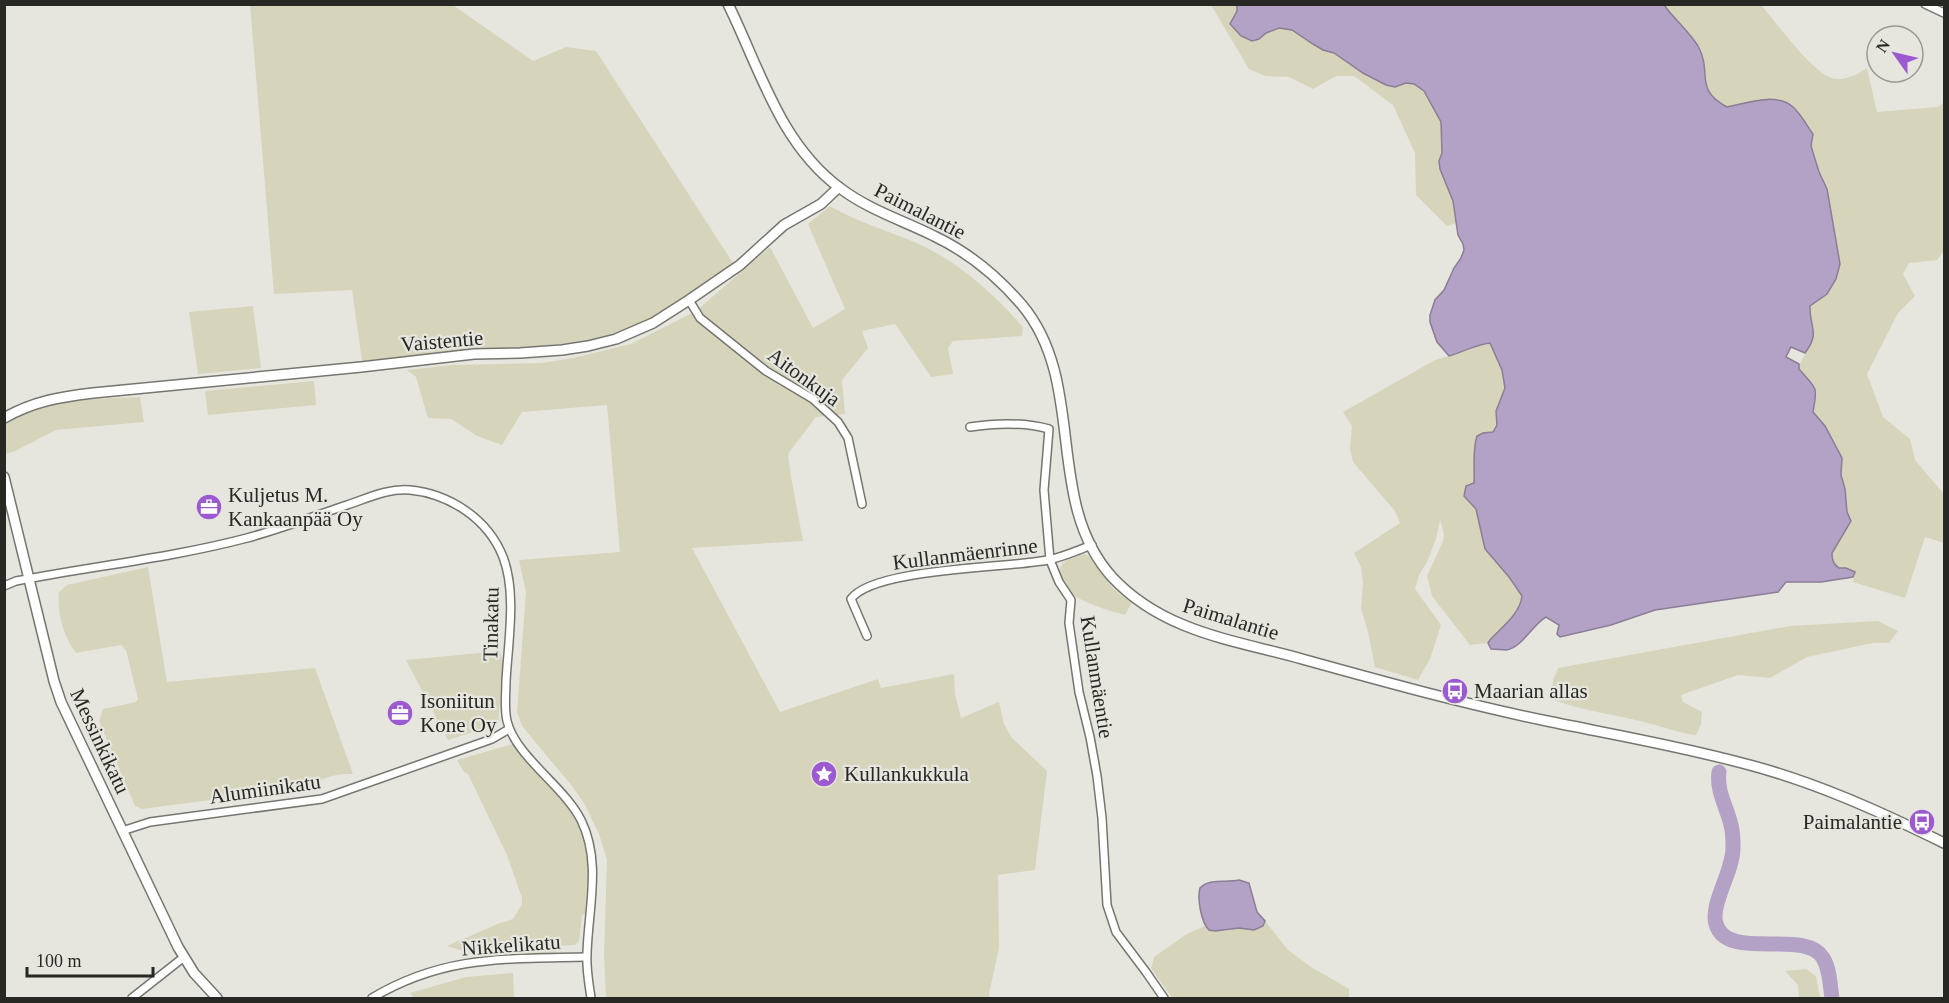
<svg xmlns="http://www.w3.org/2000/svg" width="1949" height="1003" font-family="'Times New Roman',serif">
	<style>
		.green { fill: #d6d5bb }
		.water { fill: #b4a2c6; stroke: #8a7d95; stroke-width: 1.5 }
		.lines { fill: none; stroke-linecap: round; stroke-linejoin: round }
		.river { stroke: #b4a2c6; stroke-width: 15 }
		.street-casing { stroke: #767670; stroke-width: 10 }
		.secondary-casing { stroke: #767670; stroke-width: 12 }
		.street { stroke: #fff; stroke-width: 7 }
		.secondary { stroke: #fff; stroke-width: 9 }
		.labels { text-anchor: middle; stroke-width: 4.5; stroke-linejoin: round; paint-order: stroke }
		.street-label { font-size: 21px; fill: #272724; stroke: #e6e6df }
		.poi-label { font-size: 21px; fill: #272724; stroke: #e6e6df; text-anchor: start }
	</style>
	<rect width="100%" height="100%" fill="#e6e6df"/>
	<!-- green -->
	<g class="green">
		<path d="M 250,5 L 453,5 L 533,61 L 566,47 L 596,51 L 733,263 C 703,283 674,307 641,323 C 590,347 531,346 476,350 C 438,353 400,358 362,361 L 352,290 L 274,294 Z"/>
		<polygon points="1211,5 1237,5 1237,10 1230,24 1259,39 1266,33 1279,28 1292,30 1313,44 1323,50 1334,53 1363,73 1386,85 1395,87 1406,83 1414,84 1424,91 1441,122 1442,154 1439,161 1440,169 1453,201 1456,223 1447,226 1416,195 1415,153 1393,105 1354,76 1336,76 1313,89 1289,77 1265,76 1249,69"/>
		<path d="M 1664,5 L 1761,5 C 1776,22 1812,72 1832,78 C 1843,82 1859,74 1867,68 L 1877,112 L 1938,107 L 1944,102 L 1944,251 L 1937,260 L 1909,263 L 1903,274 L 1915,296 L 1898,313 L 1867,374 L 1883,417 L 1910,439 L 1915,460 L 1944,494 L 1944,543 L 1925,537 L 1905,598 L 1853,582 L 1855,572 L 1846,568 L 1839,568 C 1833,564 1832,560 1832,553 L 1851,521 L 1847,512 L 1845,489 L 1841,475 L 1842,458 L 1825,426 L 1813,412 L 1817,393 L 1814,385 L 1799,369 L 1799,365 L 1810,346 L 1814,328 L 1810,315 L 1810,306 L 1827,294 L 1827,189 L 1819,172 L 1811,146 L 1762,100 L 1727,107 L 1715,100 L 1707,91 L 1706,74 Z"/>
		<path d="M 830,206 C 859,223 889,231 919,244 C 960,263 993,293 1023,327 L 1022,336 L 953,341 L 948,348 L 953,374 L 931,377 L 895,324 L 862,331 L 868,348 L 842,380 L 845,414 L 816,417 L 788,454 L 791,477 L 803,541 L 692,548 L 780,712 L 878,679 L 881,688 L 954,674 L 955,694 L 961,718 L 999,702 L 1004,724 L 1012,738 L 1047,771 L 1035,870 L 998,875 L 999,948 L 989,994 L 990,998 L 606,998 L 604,956 L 607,860 L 599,834 L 584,803 L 572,786 L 522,726 L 517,712 L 526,592 L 519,560 L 620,552 L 607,405 L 522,412 L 502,445 L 477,436 L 451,419 L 428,418 L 416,377 L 407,370 L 452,365 L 541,363 L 573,358 L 631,344 L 696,311 L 770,247 L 813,328 L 845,309 L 808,224 Z"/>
		<polygon points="253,306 261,368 198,374 189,312"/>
		<polygon points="1484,343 1490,343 1502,370 1505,388 1496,411 1497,425 1493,432 1483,433 1474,446 1476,459 1474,484 1464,496 1476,509 1485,549 1509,577 1513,585 1522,596 1521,605 1515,613 1488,643 1470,645 1432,596 1427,576 1443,541 1444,534 1440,520 1436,539 1427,562 1419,575 1415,589 1441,625 1430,659 1418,680 1375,667 1368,632 1361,608 1363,582 1361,567 1354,553 1400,523 1395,511 1353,462 1350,449 1352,426 1343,412 1435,360 1473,349"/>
		<polygon points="314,381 316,405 208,415 205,391"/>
		<polygon points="140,397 144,422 56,430 13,452 5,454 4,425 15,417 47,404 72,400"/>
		<path d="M 1084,554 C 1101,560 1102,575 1112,587 C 1118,594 1125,598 1132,602 L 1125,615 C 1110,611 1094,606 1080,599 C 1074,596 1070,591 1066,586 C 1052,566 1065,558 1084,554 Z"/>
		<path d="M 148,567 L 167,682 L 315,668 L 353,774 C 329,773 321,782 299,786 C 247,796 194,802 142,809 L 135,806 L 99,721 L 103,709 L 136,702 L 138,699 L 126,650 L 121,645 L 76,653 C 63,636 57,613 59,592 L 67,585 Z"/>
		<path d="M 1878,621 L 1898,631 L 1889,643 L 1873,643 L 1807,657 L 1770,678 L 1738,675 L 1681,695 L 1683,702 L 1702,712 L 1701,724 L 1696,735 C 1680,733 1670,729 1655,725 C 1621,715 1585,712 1551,699 L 1553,680 L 1558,668 L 1790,626 Z"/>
		<polygon points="500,651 503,665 498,724 448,740 406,660"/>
		<path d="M 513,744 C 540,776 581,811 587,854 C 590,874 586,895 585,914 L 582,915 L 579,941 L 575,945 L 555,946 L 555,954 L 486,958 L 447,946 L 500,923 L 513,919 L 522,904 L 522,898 L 507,855 L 468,774 L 464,772 L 457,760 Z"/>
		<polygon points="1265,921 1288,950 1311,967 1349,989 1349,998 1172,998 1151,968 1154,957 1187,934 1205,926 1209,930 1224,931 1239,928 1254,930 1263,926"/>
		<polygon points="1806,969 1816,976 1820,998 1799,998 1798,985 1785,971"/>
		<polygon points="513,973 514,998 414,998 410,993 466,977"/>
	</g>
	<!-- water -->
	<g class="water">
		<path d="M 1237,5 L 1664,5 C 1674,19 1689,31 1698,46 C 1713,73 1693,89 1727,107 C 1747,103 1776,92 1793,107 C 1801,114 1807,126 1813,134 L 1811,146 L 1819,172 L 1827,189 L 1840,264 L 1836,279 L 1827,294 L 1810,306 C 1809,327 1821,332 1805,353 L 1791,347 L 1786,357 L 1799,364 L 1799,369 C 1817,390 1818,385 1813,412 L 1825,426 L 1842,458 L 1841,475 L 1845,489 L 1847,512 L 1851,521 L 1832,553 C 1832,560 1833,564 1839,568 L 1846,568 L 1855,572 L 1853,577 L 1821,582 L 1786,582 L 1778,592 L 1655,610 L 1611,625 L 1560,637 L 1557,634 L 1559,625 L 1546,617 C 1533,624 1522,648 1506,650 C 1502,650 1496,649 1491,649 L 1488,643 L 1490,640 C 1502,627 1520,614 1522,596 L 1509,577 L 1485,549 L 1476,509 L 1464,496 L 1466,486 L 1474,483 C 1475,468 1472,451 1477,436 L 1483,433 L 1493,432 L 1497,425 L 1496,411 L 1505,388 L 1502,370 L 1490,343 C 1482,343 1459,353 1449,356 L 1437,342 L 1430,322 L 1430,315 L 1435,300 L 1444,290 L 1454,268 L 1461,258 L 1464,250 L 1463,244 L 1458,235 L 1453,201 L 1440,169 L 1439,161 L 1442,153 L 1441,122 L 1424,91 L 1414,84 L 1406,83 L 1395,87 L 1386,85 L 1363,73 L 1334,53 L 1323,50 L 1313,44 L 1292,30 L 1279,28 L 1266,33 L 1259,39 L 1252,41 L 1241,36 L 1230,24 L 1237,11 Z"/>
		<path d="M 1239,880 L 1249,883 L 1257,912 L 1265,921 L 1263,926 L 1254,930 L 1239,928 L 1215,931 L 1209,930 C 1201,922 1197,898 1200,888 C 1209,878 1226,883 1239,880 Z"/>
	</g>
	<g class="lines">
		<!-- river -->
		<path class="river" d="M 1719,772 C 1716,793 1729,810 1732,830 C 1733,836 1733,843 1733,848 C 1733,872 1710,904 1716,924 C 1727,962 1805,928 1823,958 C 1830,969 1830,986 1832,998"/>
		<defs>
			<g id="street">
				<polyline points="1925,4 1944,13"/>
				<polyline points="689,300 700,318 766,371 813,399 838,422 848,438 862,504"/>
				<path d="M 970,427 C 996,423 1023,422 1049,429 L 1044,490 L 1050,560 L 1059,582 L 1071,600 L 1069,623 L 1079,692 L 1090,737 L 1097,776 L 1102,818 L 1107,905 L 1116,932 L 1146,972 L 1164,998"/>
				<path d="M 4,586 L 16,581 C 93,566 171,558 247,538 C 281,529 314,516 347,505 C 368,498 388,488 410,490 C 450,494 488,519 503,557 C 517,593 508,643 506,681 C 506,694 504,708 507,721 C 516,757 564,786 581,820 C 602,862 588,910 587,954 C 586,968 589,984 591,998"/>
				<path d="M 867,636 L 851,599 C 873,568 1007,568 1048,560 C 1063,557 1078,550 1092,545"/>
				<polyline points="122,831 150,822 322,799 492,739 509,729"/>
				<polyline points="132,998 184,957"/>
				<path d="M 372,998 C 444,955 506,959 586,957"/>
			</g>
			<g id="secondary">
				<path d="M 728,4 C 760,69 780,144 840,188 C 869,210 902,220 934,236 C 968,252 998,277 1022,305 C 1088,384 1043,500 1112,577 C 1163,632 1234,640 1302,659 C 1385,682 1468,705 1552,722 C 1616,735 1679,746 1742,763 C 1813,781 1879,811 1944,843"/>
				<path d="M 4,418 C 34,401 60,397 93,393 L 361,367 L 474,354 L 520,353 L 562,350 L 588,346 L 616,339 L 653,323 L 689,300 L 740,265 L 784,225 L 821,204 L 839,187"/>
				<polyline points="4,477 54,681 61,702 178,947 194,973 217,998"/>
			</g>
		</defs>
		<!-- street casing -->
		<use href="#street" class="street-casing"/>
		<!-- secondary casing -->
		<use href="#secondary" class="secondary-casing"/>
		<!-- street -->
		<use href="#street" class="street"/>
		<!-- secondary -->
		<use href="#secondary" class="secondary"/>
	</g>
	<!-- icons -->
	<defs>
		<symbol id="office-disc" viewBox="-11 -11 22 22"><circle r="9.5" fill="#9b5acf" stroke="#e6e6df"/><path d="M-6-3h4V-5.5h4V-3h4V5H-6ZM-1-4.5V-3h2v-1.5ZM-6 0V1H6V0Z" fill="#fff"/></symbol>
		<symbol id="bus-disc" viewBox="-11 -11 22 22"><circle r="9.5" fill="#9b5acf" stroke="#e6e6df"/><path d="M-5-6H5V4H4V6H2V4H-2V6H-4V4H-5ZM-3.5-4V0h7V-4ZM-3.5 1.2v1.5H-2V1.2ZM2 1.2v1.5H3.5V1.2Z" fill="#fff"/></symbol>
		<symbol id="sight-disc" viewBox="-11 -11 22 22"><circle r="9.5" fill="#9b5acf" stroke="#e6e6df"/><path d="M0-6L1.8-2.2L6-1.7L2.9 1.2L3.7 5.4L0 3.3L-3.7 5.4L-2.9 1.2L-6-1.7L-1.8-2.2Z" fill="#fff"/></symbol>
	</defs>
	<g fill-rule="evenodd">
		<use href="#office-disc" x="194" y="492" width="30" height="30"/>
		<use href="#bus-disc" x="1440" y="676" width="30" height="30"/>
		<use href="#office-disc" x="385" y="698" width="30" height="30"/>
		<use href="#sight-disc" x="809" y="759" width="30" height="30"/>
		<use href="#bus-disc" x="1907" y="807" width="30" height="30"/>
	</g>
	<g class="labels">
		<!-- street labels -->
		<g class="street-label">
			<text transform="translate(920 211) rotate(27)" y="7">Paimalantie</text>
			<text transform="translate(442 341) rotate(-5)" y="7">Vaistentie</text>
			<text transform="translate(804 377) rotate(36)" y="7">Aitonkuja</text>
			<text transform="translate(965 554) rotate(-7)" y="7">Kullanmäenrinne</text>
			<text transform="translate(1231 619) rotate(17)" y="7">Paimalantie</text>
			<text transform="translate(491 624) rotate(-89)" y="7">Tinakatu</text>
			<text transform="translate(1097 677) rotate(81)" y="7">Kullanmäentie</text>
			<text transform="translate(100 741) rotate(65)" y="7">Messinkikatu</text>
			<text transform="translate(265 789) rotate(-8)" y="7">Alumiinikatu</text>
			<text transform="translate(511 945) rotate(-4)" y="7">Nikkelikatu</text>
		</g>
		<!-- poi labels -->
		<g class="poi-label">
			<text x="228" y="502">Kuljetus M.<tspan x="228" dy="24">Kankaanpää Oy</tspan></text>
			<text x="1474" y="698">Maarian allas</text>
			<text x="420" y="708">Isoniitun<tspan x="420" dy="24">Kone Oy</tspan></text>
			<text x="844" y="781">Kullankukkula</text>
			<text x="1902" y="829" text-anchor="end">Paimalantie</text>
		</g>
	</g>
	<!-- border -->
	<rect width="1949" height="1003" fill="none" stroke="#272724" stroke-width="12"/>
	<!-- north arrow -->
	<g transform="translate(1895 54) rotate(304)"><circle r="28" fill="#e6e6df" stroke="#9a9a94" stroke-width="1.5"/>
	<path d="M0-4.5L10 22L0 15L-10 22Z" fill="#9b5acf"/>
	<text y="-9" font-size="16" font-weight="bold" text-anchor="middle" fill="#272724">N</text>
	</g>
	<!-- scale -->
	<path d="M27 967v9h126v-9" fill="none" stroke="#272724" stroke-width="3"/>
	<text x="36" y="967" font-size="18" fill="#272724" stroke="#e6e6df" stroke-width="4.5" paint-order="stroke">100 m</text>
</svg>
